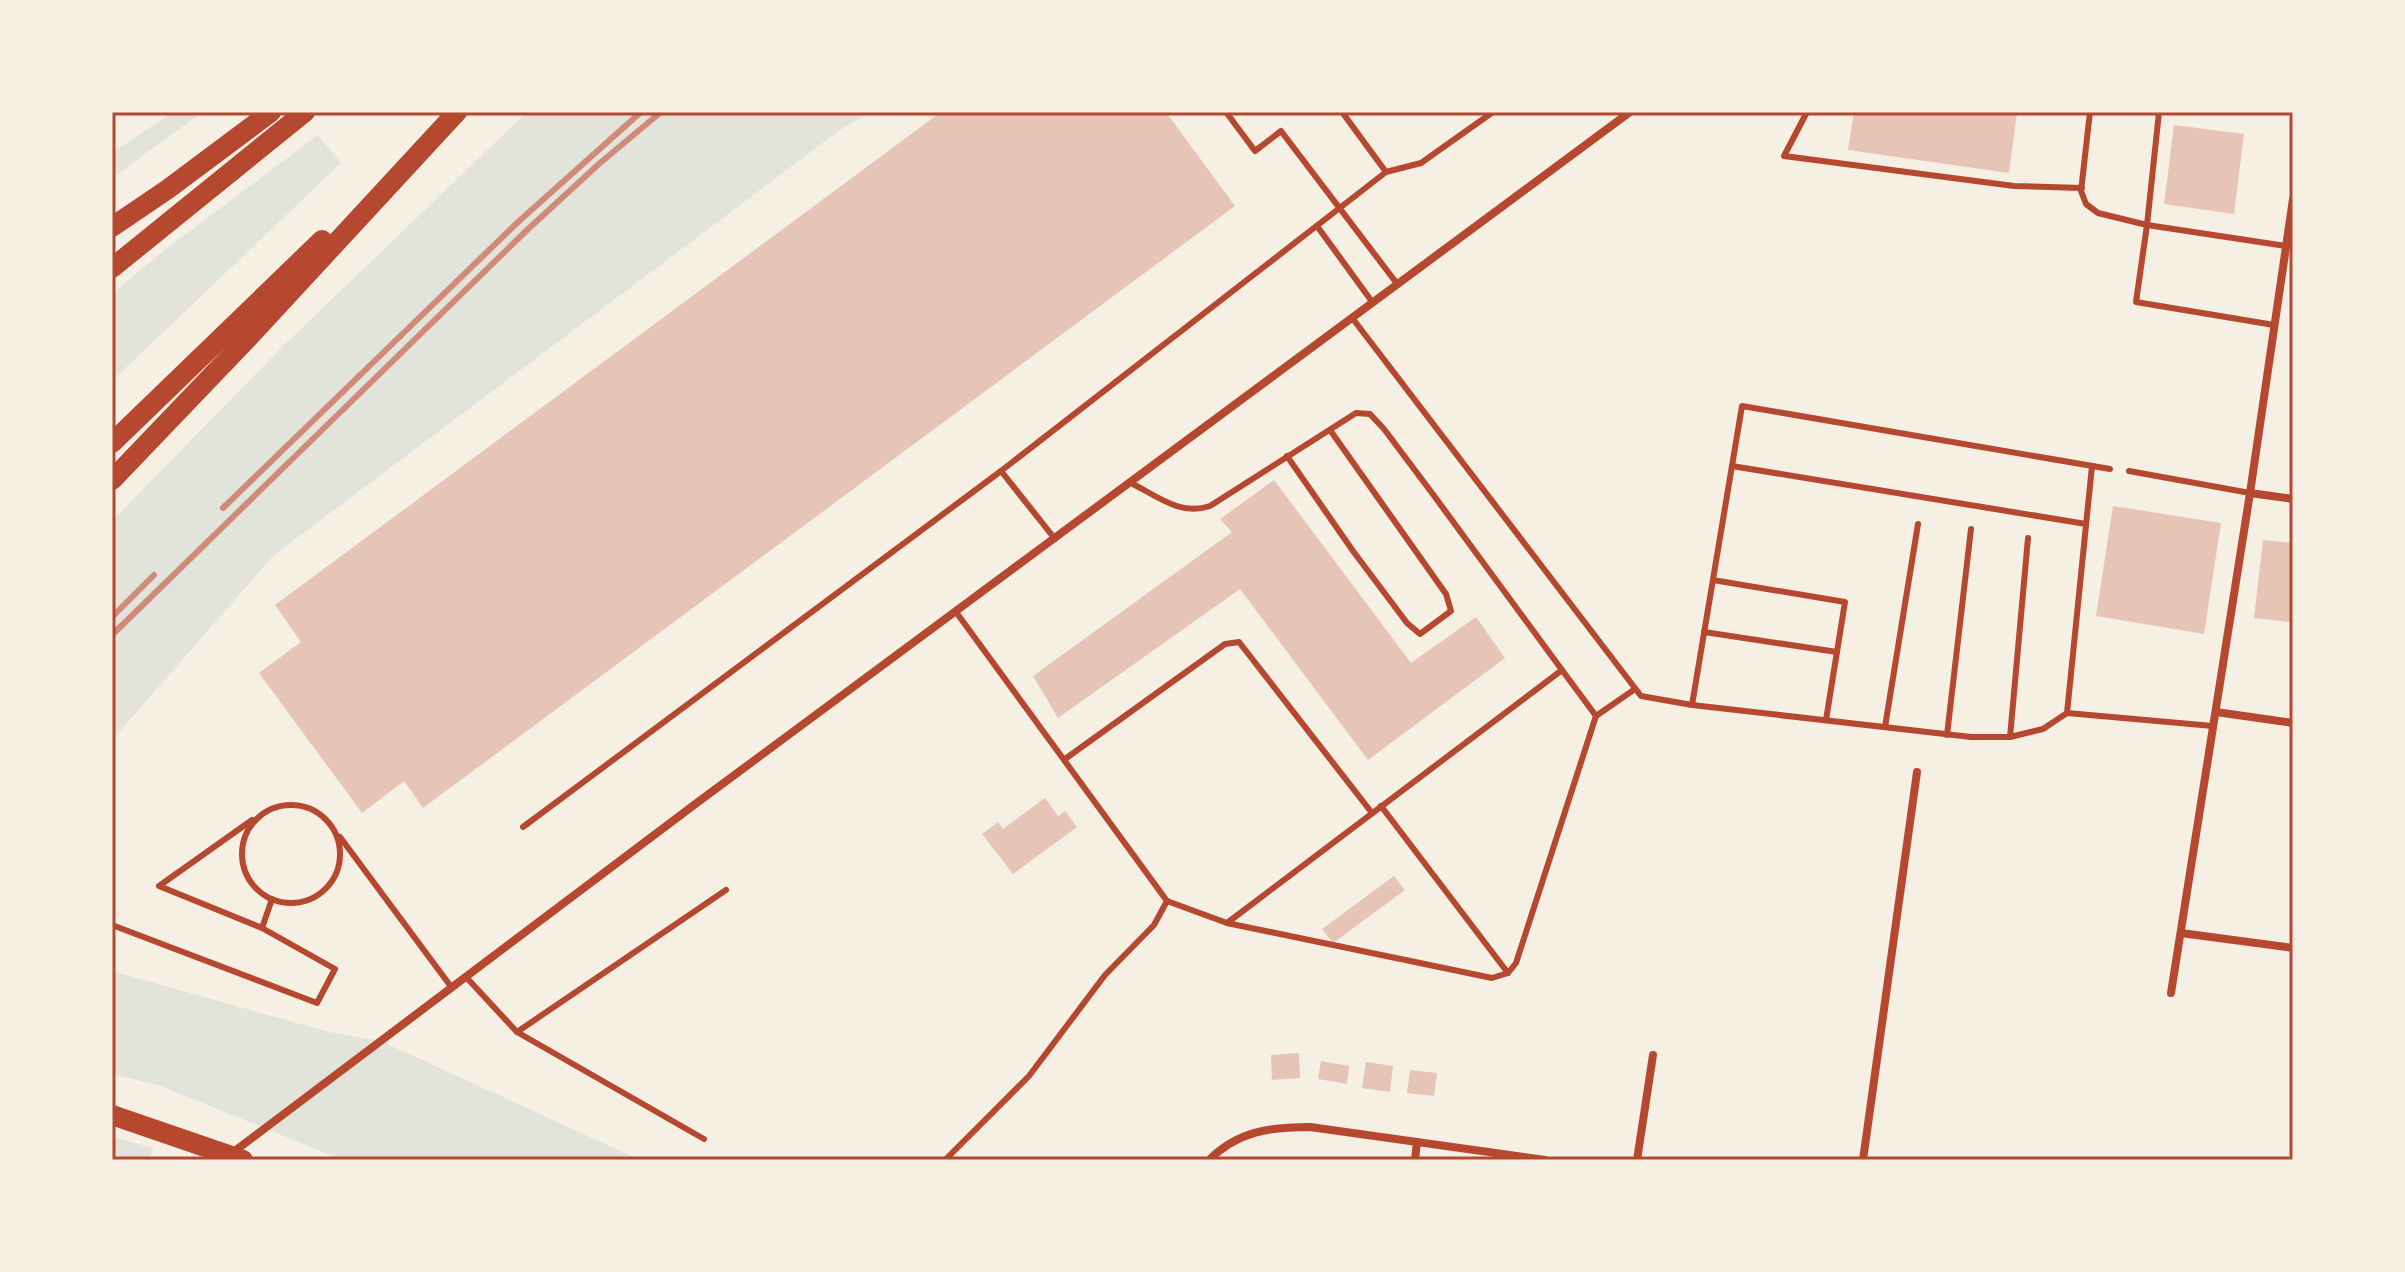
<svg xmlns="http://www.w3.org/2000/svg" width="2405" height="1272" font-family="Roboto,sans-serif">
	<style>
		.green { fill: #e2e4dc }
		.building { fill: #e6c5b7 }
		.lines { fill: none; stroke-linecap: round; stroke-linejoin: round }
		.service { stroke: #b5482f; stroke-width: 6 }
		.minor { stroke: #b5482f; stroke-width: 8 }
		.motorway { stroke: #b5482f; stroke-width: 20 }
		.rail { stroke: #cf8b77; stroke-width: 6 }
		.neatline { fill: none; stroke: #b5482f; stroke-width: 3 }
	</style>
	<rect width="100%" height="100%" fill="#f6efe4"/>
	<!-- green -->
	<g class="green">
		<polygon points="173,112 203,112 112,178 112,153"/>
		<polygon points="527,112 871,112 840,130 274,555 112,740 112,521 283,346"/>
		<polygon points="318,135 341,163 112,381 112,294 162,252"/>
		<polygon points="112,971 329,1032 381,1041 640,1160 343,1160 158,1085 112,1074"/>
		<polygon points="112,1137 154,1148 148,1160 112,1160"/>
	</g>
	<!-- building -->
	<g class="building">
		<polygon points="941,112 1166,112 1235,206 423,808 404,781 362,813 259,673 301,642 275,605"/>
		<polygon points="1854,112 2017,112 2009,173 1848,150"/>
		<polygon points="2174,125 2244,134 2234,214 2164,204"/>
		<polygon points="1274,480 1411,663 1476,617 1505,658 1368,760 1240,589 1058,718 1033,676 1232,532 1220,519"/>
		<polygon points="2113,506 2221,523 2204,634 2096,616"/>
		<polygon points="2263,540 2293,543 2291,622 2254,618"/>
		<polygon points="1045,798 1058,816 1065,811 1077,827 1013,874 982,834 998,822 1003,829"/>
		<polygon points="1394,876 1405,890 1333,943 1322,929"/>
		<polygon points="1299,1053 1300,1078 1272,1080 1271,1055"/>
		<polygon points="1321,1061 1349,1066 1347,1084 1318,1079"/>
		<polygon points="1366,1062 1393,1066 1390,1092 1362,1088"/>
		<polygon points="1410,1070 1437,1073 1434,1096 1407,1093"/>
	</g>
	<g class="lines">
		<!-- service -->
		<g class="service">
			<polyline points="1226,112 1255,151 1281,131 1398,285"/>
			<polyline points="1807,112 1784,156 2014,186 2082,188"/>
			<polyline points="2090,112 2081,191 2086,204 2098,213 2147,225 2159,112"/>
			<polyline points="1386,172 1421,163 1493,112"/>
			<polyline points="1317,226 1373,303"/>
			<polyline points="1353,319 1641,696 1692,705 1742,406 2110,469"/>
			<polyline points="2274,325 2136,302 2147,225 2286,246"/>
			<polyline points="1287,456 1353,551 1407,623 1420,634 1451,611 1446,594 1330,430"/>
			<polyline points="1732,466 2086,524"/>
			<polyline points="1001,471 1386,172 1342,112"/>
			<polyline points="2129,471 2250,493"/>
			<polyline points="1713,580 1845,602 1826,720"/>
			<path d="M 956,612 L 1167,901 L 1227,923 L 1562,670 L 1432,493 L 1384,429 L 1370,414 L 1356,413 L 1210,506 C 1180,516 1157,496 1131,483"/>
			<polyline points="1704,632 1837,652"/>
			<polyline points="1562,670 1596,716"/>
			<polyline points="1692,705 1971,737 2010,737 2043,729 2067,713 2213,726"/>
			<polyline points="2067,713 2092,466"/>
			<polyline points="1885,727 1918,524"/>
			<polyline points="1947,735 1971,529"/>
			<polyline points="2010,737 2028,538"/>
			<polyline points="1065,759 1225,644 1239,642 1372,813"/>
			<circle cx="291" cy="854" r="49"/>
			<polyline points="1381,806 1508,973"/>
			<polyline points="252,820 159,886 262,928"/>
			<polyline points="523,827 1001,471 1055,539"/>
			<polyline points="340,837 452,988"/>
			<polyline points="1227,923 1492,978 1508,973 1516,963 1596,716 1635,689"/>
			<polyline points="112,925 317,1003 335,969 262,928 272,899"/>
			<polyline points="466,977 517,1032 704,1139"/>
			<polyline points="517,1032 726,890"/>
			<polyline points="945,1160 1029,1076 1105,975 1154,925 1167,901"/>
		</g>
		<!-- minor -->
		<g class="minor">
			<polyline points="2250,493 2293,499"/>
			<polyline points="2216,712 2293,723"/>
			<polyline points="2181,933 2293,948"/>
			<polyline points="2171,993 2250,493 2293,199"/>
			<polyline points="232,1153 698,802 1630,112"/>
			<path d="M 1209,1160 C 1238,1131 1270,1127 1310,1127 L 1545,1160"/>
			<polyline points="1415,1160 1417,1142"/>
			<polyline points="1637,1160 1653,1055"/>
			<polyline points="1863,1160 1917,772"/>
		</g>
		<!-- motorway -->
		<g class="motorway">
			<polyline points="112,227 168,189 271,112"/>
			<polyline points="112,268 305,112"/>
			<polyline points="112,443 322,240"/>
			<polyline points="112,480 248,338 457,112"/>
			<polyline points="112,1115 243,1160"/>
		</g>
		<!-- rail -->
		<g class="rail">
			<polyline points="223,508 518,222 641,112"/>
			<polyline points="112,617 154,575"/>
			<polyline points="112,635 526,231 600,163 661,112"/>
		</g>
	</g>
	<!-- border -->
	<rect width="2405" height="1272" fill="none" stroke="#f6efe4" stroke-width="228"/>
	<rect x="114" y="114" width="2177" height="1044" class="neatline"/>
</svg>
